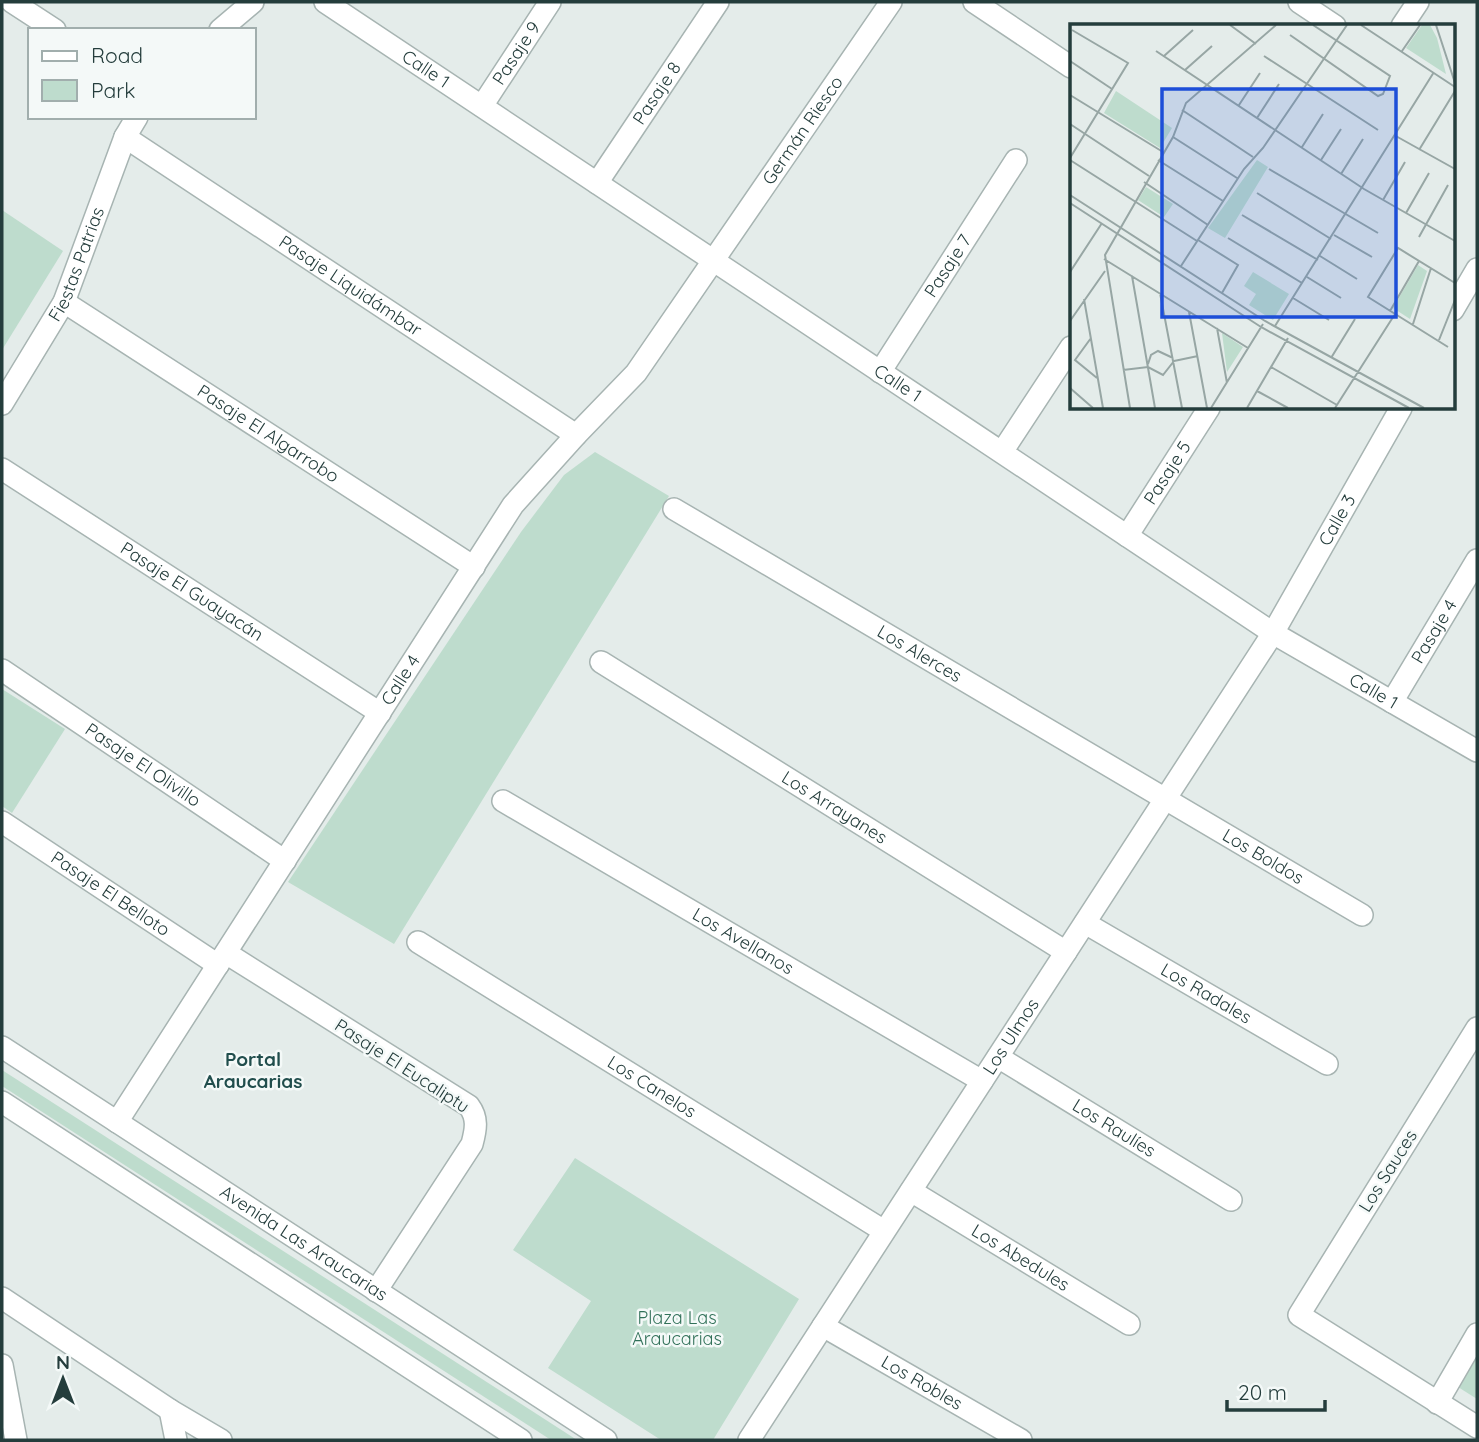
<svg xmlns="http://www.w3.org/2000/svg" width="1479" height="1442" font-family="Quicksand,sans-serif">
	<style>
		.green { fill: #bedccd }
		.lines { fill: none; stroke-linecap: round; stroke-linejoin: round }
		.minor-casing { stroke: #a7b4b2; stroke-width: 24 }
		.minor { stroke: #fff; stroke-width: 21 }
		.labels { text-anchor: middle; stroke-width: 5; stroke-linejoin: round; paint-order: stroke }
		.street-label { font-size: 18px; fill: #243d3c; stroke: #f4f9f8 }
		.park-label { font-size: 18px; fill: #317159; stroke: #f4f9f8 }
		.neighbourhood-label { font-size: 19px; font-weight: bold; fill: #214e4d; stroke: #f4f9f8 }
		.inset-road { fill: none; stroke: #97a6a4; stroke-width: 2 }
		.view { fill: #1d4ed8; fill-opacity: 0.15; stroke: #1d4ed8; stroke-width: 3.5 }
		.inset-edge { fill: none; stroke: #243d3c; stroke-width: 3.5 }
	</style>
	<rect width="100%" height="100%" fill="#e4ecea"/>
	<!-- green -->
	<g class="green">
		<polygon points="2,210 63,251 2,350"/>
		<polygon points="595,452 669,496 394,944 288,882 521,532 564,475"/>
		<polygon points="2,689 65,729 12,813 2,806"/>
		<polygon points="2,1070 577,1440 551,1440 2,1086"/>
		<polygon points="575,1158 799,1299 713,1440 661,1440 548,1368 591,1301 513,1250"/>
		<polygon points="1477,1354 1477,1399 1458,1387"/>
	</g>
	<g class="lines">
		<defs>
			<g id="minor">
				<polyline points="12,2 55,30"/>
				<path id="s1" d="M 325,2 L 1273,633 L 1477,751"/>
				<polyline points="974,2 1071,67"/>
				<polyline points="1299,2 1335,26"/>
				<polyline points="1402,26 1418,2"/>
				<polyline points="220,30 253,2"/>
				<path id="s2" d="M 482,106 L 550,2"/>
				<path id="s3" d="M 125,137 L 576,435"/>
				<path id="s4" d="M 597,183 L 718,2"/>
				<path id="s5" d="M 64,302 L 474,567"/>
				<polyline points="1453,310 1477,269"/>
				<path id="s6" d="M 880,372 L 1016,160"/>
				<path id="s7" d="M 2,404 L 64,302 L 125,137 L 137,117"/>
				<polyline points="1002,452 1071,347"/>
				<path id="s8" d="M 2,469 L 380,713"/>
				<path id="s9" d="M 674,509 L 1362,915"/>
				<path id="s10" d="M 1127,536 L 1209,408"/>
				<path id="s11" d="M 601,662 L 1066,952"/>
				<path id="s12" d="M 2,670 L 285,861"/>
				<path id="s13" d="M 1392,702 L 1477,560"/>
				<path id="s14" d="M 503,801 L 982,1081"/>
				<path id="s15" d="M 2,822 L 218,965"/>
				<path id="s16" d="M 1085,923 L 1327,1064"/>
				<path id="s17" d="M 418,942 L 884,1231"/>
				<path d="M 226,953 L 469,1106 C 478,1118 476,1129 472,1144 L 376,1291"/>
				<polyline points="1477,1028 1299,1315 1477,1427"/>
				<path id="s18" d="M 2,1047 L 606,1440"/>
				<path id="s19" d="M 998,1057 L 1231,1200"/>
				<polyline points="2,1102 521,1440"/>
				<path id="s20" d="M 117,1122 L 513,505 L 576,435 L 636,373 L 891,2"/>
				<path id="s21" d="M 911,1191 L 1129,1324"/>
				<polyline points="2,1298 170,1410 221,1440"/>
				<path id="s22" d="M 823,1326 L 1021,1440"/>
				<polyline points="2,1365 16,1440"/>
				<polyline points="1437,1403 1477,1334"/>
				<polyline points="170,1410 176,1440"/>
				<path id="s23" d="M 749,1440 L 1273,633 L 1401,408"/>
			</g>
		</defs>
		<!-- minor casing -->
		<use href="#minor" class="minor-casing"/>
		<!-- minor -->
		<use href="#minor" class="minor"/>
	</g>
	<g class="labels">
		<!-- street labels -->
		<g class="street-label">
			<text dy="6" stroke="none"><textPath href="#s2" startOffset="63">Pasaje 9</textPath></text>
			<text dy="6" stroke="none"><textPath href="#s1" startOffset="121">Calle 1</textPath></text>
			<text dy="6" stroke="none"><textPath href="#s4" startOffset="108">Pasaje 8</textPath></text>
			<text dy="6" stroke="none"><textPath href="#s20" startOffset="1208">Germán Riesco</textPath></text>
			<text dy="6" stroke="none"><textPath href="#s7" startOffset="159">Fiestas Patrias</textPath></text>
			<text dy="6" stroke="none"><textPath href="#s6" startOffset="126">Pasaje 7</textPath></text>
			<text dy="6" stroke="none"><textPath href="#s3" startOffset="270">Pasaje Liquidámbar</textPath></text>
			<text dy="6" stroke="none"><textPath href="#s1" startOffset="688">Calle 1</textPath></text>
			<text dy="6" stroke="none"><textPath href="#s5" startOffset="243">Pasaje El Algarrobo</textPath></text>
			<text dy="6" stroke="none"><textPath href="#s10" startOffset="75">Pasaje 5</textPath></text>
			<text dy="6" stroke="none"><textPath href="#s23" startOffset="1092">Calle 3</textPath></text>
			<text dy="6" stroke="none"><textPath href="#s8" startOffset="226">Pasaje El Guayacán</textPath></text>
			<text dy="6" stroke="none"><textPath href="#s13" startOffset="82">Pasaje 4</textPath></text>
			<text dy="6" stroke="none"><textPath href="#s9" startOffset="285">Los Alerces</textPath></text>
			<text dy="6" stroke="none"><textPath href="#s20" startOffset="525">Calle 4</textPath></text>
			<text dy="6" stroke="none"><textPath href="#s1" startOffset="1255">Calle 1</textPath></text>
			<text dy="6" stroke="none"><textPath href="#s12" startOffset="170">Pasaje El Olivillo</textPath></text>
			<text dy="6" stroke="none"><textPath href="#s11" startOffset="275">Los Arrayanes</textPath></text>
			<text dy="6" stroke="none"><textPath href="#s9" startOffset="684">Los Boldos</textPath></text>
			<text dy="6" stroke="none"><textPath href="#s15" startOffset="130">Pasaje El Belloto</textPath></text>
			<text dy="6" stroke="none"><textPath href="#s14" startOffset="278">Los Avellanos</textPath></text>
			<text dy="6" stroke="none"><textPath href="#s16" startOffset="140">Los Radales</textPath></text>
			<text dy="6" stroke="none"><textPath href="#s23" startOffset="481">Los Ulmos</textPath></text>
			<text transform="translate(402 1066) rotate(33)" y="6">Pasaje El Eucaliptu</text>
			<text dy="6" stroke="none"><textPath href="#s17" startOffset="275">Los Canelos</textPath></text>
			<text dy="6" stroke="none"><textPath href="#s19" startOffset="136">Los Raulíes</textPath></text>
			<text transform="translate(1388 1171) rotate(-58)" y="6">Los Sauces</text>
			<text dy="6" stroke="none"><textPath href="#s18" startOffset="360">Avenida Las Araucarias</textPath></text>
			<text dy="6" stroke="none"><textPath href="#s21" startOffset="128">Los Abedules</textPath></text>
			<text dy="6" stroke="none"><textPath href="#s22" startOffset="114">Los Robles</textPath></text>
		</g>
		<!-- park labels -->
		<g class="park-label">
			<text x="677" y="1324">Plaza Las<tspan x="677" dy="21">Araucarias</tspan></text>
		</g>
		<!-- neighbourhood labels -->
		<g class="neighbourhood-label">
			<text x="253" y="1066">Portal<tspan x="253" dy="22">Araucarias</tspan></text>
		</g>
	</g>
	<!-- overview -->
	<g transform="translate(1070 24)">
		<rect width="385" height="385" fill="#e4ecea"/>
		<path d="M 352,1 L 360,1 L 367,14 L 376,50 L 336,24 ZM 46,67 L 102,104 L 90,124 L 34,89 ZM 187,136 L 198,143 L 155,214 L 138,204 ZM 76,163 L 103,180 L 94,193 L 68,176 ZM 348,241 L 357,247 L 340,295 L 323,284 ZM 183,248 L 219,270 L 203,296 L 179,281 L 186,270 L 174,262 ZM 152,309 L 173,323 L 157,348 Z" fill="#bedccd"/>
		<path class="inset-road" d="M 160,1 L 186,20M 291,1 L 385,63M 366,1 L 385,59M 220,11 L 308,72 L 313,70 L 320,52 L 243,1M 86,27 L 294,165 L 385,217M 332,27 L 350,1M 94,32 L 123,6M 194,32 L 308,106M 0,37 L 42,65M 115,46 L 142,22M 0,71 L 93,128M 169,81 L 190,49M 112,86 L 183,133M 187,94 L 209,60M 0,100 L 79,152M 324,111 L 385,145M 103,113 L 167,154M 232,123 L 253,90M 349,126 L 385,67M 0,134 L 58,39 L 2,6M 0,136 L 127,217M 88,136 L 153,177M 251,136 L 271,105M 199,145 L 308,209M 271,150 L 293,115M 74,158 L 138,201M 187,169 L 261,215M 0,171 L 195,297 L 354,384M 313,176 L 335,138M 0,179 L 191,303 L 339,384M 336,189 L 359,149M 172,191 L 248,236M 264,211 L 302,233M 349,213 L 378,161M 158,214 L 232,259M 128,216 L 168,241 L 152,269M 250,232 L 287,255M 34,235 L 178,324M 111,242 L 174,145 L 193,124 L 277,1M 0,248 L 32,199M 62,252 L 85,384M 237,253 L 271,274M 90,269 L 112,384M 223,274 L 259,296M 14,275 L 33,384M 320,287 L 349,237M 119,288 L 137,384M 0,297 L 35,247M 343,300 L 361,244M 205,302 L 364,48M 147,304 L 157,359M 21,314 L 5,336 L 27,354M 369,316 L 385,276M 378,323 L 298,273 L 328,224 L 385,259M 261,334 L 285,295M 104,337 L 128,332M 78,340 L 81,331 L 88,327 L 103,334M 201,343 L 267,381M 53,346 L 78,343 L 93,351 L 104,337M 0,364 L 23,384M 187,367 L 218,384M 60,384 L 35,231 L 103,113 L 116,79 L 206,1M 141,384 L 193,300M 177,384 L 218,314M 265,384 L 325,290"/>
		<path class="view" d="M 92,65 L 326,65 L 326,293 L 92,293 Z"/>
		<rect width="385" height="385" class="inset-edge"/>
	</g>
	<!-- border -->
	<rect width="1479" height="1442" fill="none" stroke="#243d3c" stroke-width="7"/>
	<!-- legend -->
	<rect x="28" y="28" width="228" height="91" fill="#f4f9f8" stroke="#a1aead" stroke-width="2"/>
	<rect x="42" y="51" width="35" height="10" fill="#ffffff" stroke="#a1aead" stroke-width="2"/>
	<text x="91" y="63" font-size="21" fill="#243d3c">Road</text>
	<rect x="42" y="80" width="35" height="21" fill="#bedccd" stroke="#a1aead" stroke-width="2"/>
	<text x="91" y="98" font-size="21" fill="#243d3c">Park</text>
	<!-- north arrow -->
	<g transform="translate(63 1379)" stroke="#f4f9f8" stroke-width="5" paint-order="stroke">
	<path d="M0-5L12 26L0 18L-12 26Z" fill="#243d3c"/>
	<text y="-10" font-size="19" font-weight="bold" text-anchor="middle" fill="#243d3c">N</text>
	</g>
	<!-- scale -->
	<path d="M1227 1400v10h98v-10" fill="none" stroke="#243d3c" stroke-width="3.5"/>
	<text x="1238" y="1400" font-size="21" fill="#243d3c" stroke="#f4f9f8" stroke-width="5" paint-order="stroke">20 m</text>
</svg>
